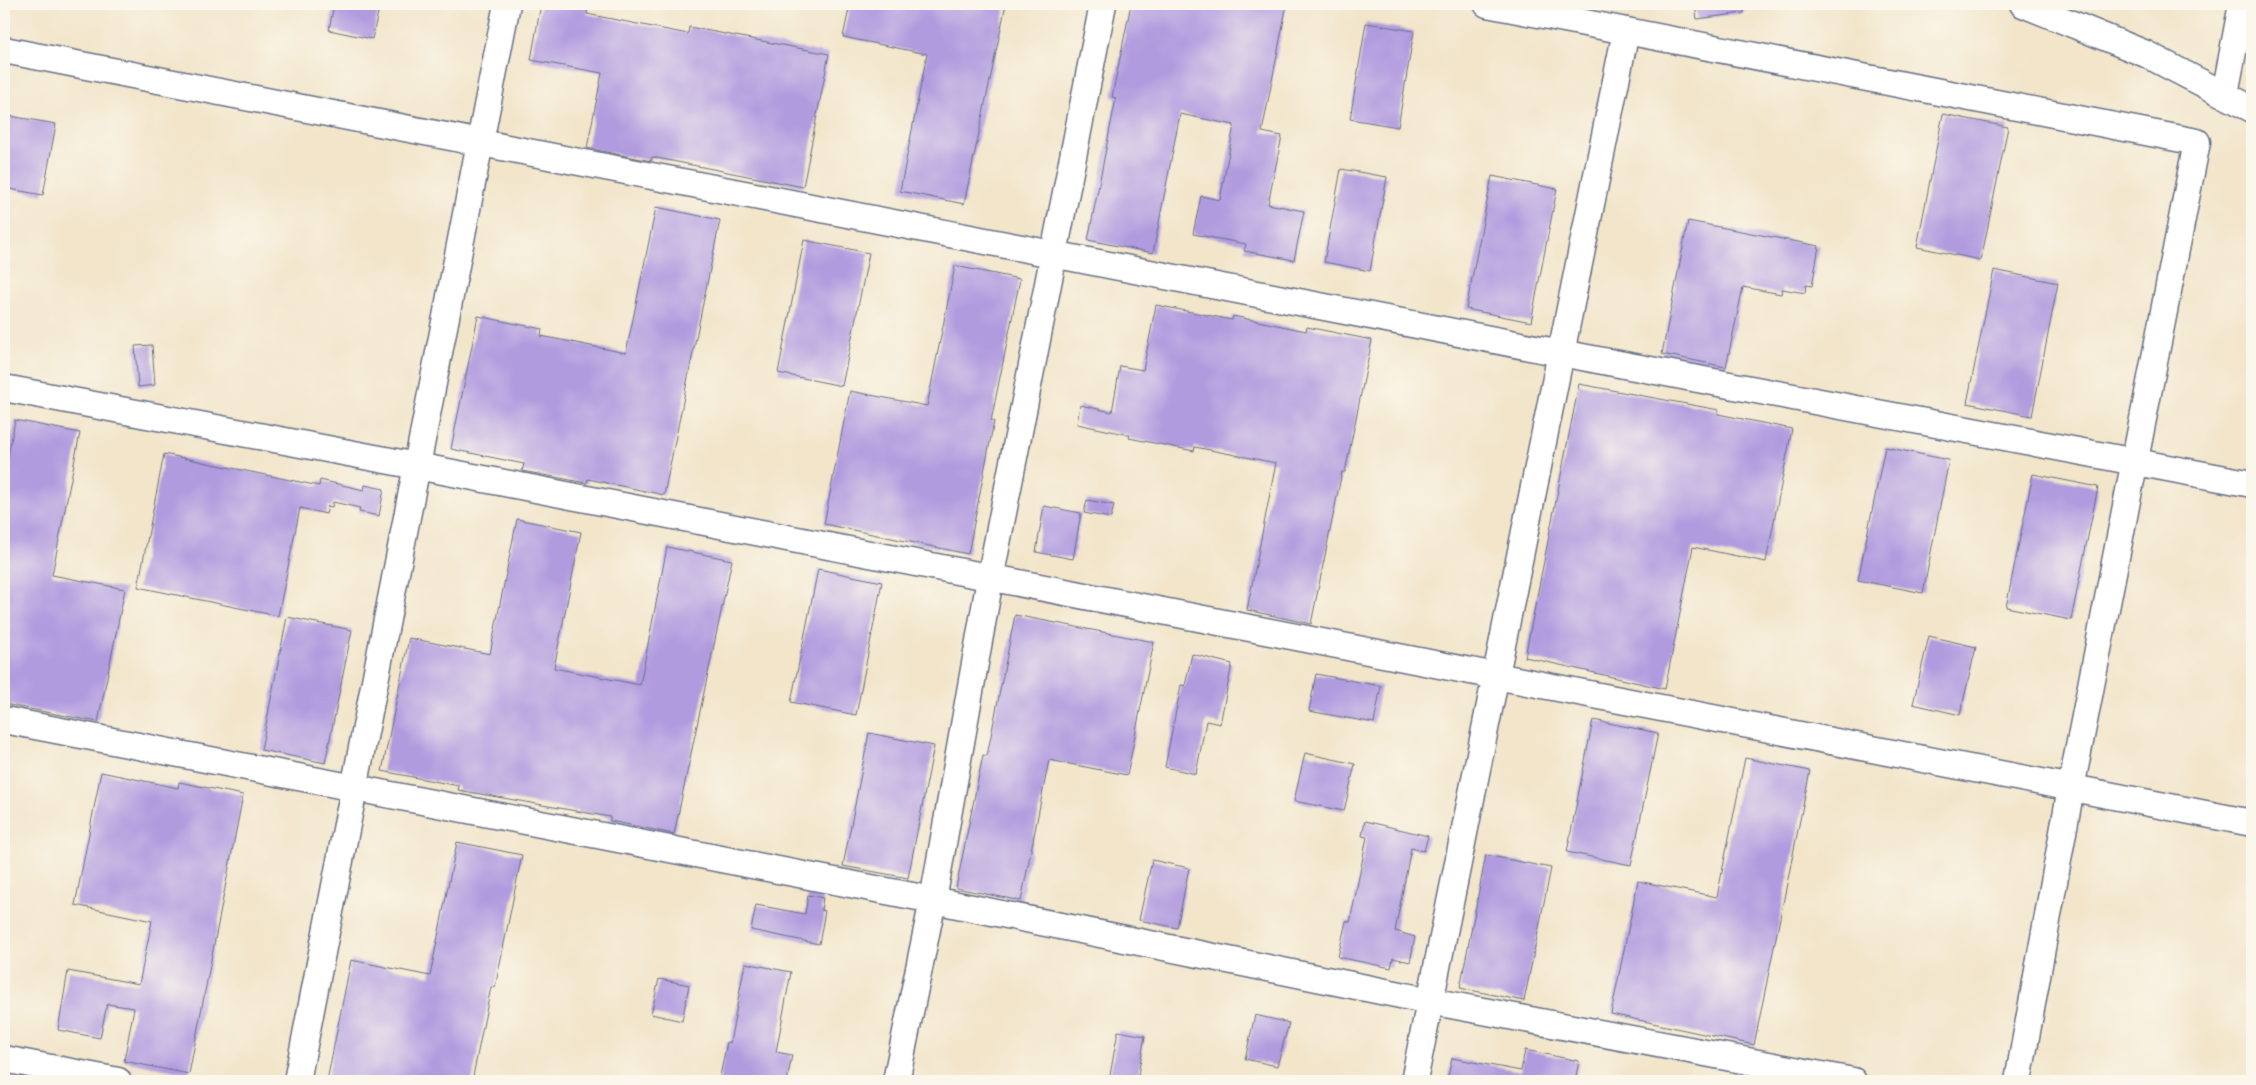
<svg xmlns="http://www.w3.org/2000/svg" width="2256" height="1085" font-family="'Comic Neue',sans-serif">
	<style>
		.building { fill: #b09bdf }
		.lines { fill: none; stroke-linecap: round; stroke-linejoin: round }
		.minor-casing { stroke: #666f84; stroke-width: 29 }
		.minor { stroke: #fff; stroke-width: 26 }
	</style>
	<rect width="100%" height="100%" fill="#fbf7ec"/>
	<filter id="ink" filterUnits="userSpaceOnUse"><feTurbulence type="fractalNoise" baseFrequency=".02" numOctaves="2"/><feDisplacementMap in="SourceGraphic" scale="10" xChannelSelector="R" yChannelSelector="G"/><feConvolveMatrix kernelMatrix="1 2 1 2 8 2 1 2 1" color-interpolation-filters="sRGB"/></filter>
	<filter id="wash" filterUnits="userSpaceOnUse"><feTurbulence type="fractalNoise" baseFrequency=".0096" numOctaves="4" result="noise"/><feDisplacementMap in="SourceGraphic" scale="20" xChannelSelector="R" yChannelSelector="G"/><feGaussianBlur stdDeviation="1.12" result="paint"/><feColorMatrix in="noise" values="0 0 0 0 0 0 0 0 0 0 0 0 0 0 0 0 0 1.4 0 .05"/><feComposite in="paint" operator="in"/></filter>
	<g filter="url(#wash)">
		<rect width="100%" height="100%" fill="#f2e5ca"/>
		<g id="blocks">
			<!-- building -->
			<g class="building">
				<polygon points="334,4 380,4 372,39 329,30"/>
				<polygon points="541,4 589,4 587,14 688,34 689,27 829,54 803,187 652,157 651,161 587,148 602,73 531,60"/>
				<polygon points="850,4 1006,4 964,204 900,191 927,54 843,37"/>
				<polygon points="1131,4 1287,4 1262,132 1282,136 1268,204 1304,211 1294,260 1244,251 1246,244 1193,234 1201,196 1220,200 1234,125 1180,114 1153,253 1088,240 1116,98 1112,97"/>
				<polygon points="1695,4 1743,4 1744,13 1697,19"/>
				<polygon points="1366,23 1414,31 1398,127 1350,119"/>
				<polygon points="1943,114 2008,127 1981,260 1917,247"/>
				<polygon points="4,115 56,124 43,195 4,188"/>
				<polygon points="1341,169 1387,177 1370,271 1324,262"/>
				<polygon points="1492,176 1557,189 1531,322 1466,309"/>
				<polygon points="656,207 720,220 664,495 588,479 587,483 522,471 524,464 451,449 478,316 542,329 541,336 626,353"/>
				<polygon points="1688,221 1819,246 1812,286 1806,285 1805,293 1782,289 1781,294 1743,287 1726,367 1662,354"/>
				<polygon points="804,240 869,253 842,386 778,373"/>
				<polygon points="955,266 1020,279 991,421 994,421 968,554 824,524 850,391 927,406"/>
				<polygon points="1994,270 2058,283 2032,416 1967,403"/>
				<polygon points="1156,305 1232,320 1233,316 1306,331 1307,327 1372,340 1345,472 1342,472 1311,624 1247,610 1276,463 1195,447 1194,451 1129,438 1130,435 1077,424 1080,405 1112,412 1120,366 1143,370"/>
				<polygon points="152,345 155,385 138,387 135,346"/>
				<polygon points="1579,384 1719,410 1718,414 1792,429 1766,562 1693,547 1665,689 1525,657"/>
				<polygon points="15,420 80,433 52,575 125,589 98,722 4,704 4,478"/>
				<polygon points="1885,447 1949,460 1923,593 1858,580"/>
				<polygon points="164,454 319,486 320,480 364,490 365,485 384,489 379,516 359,512 360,508 333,502 332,507 328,506 326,514 300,508 278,616 138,587"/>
				<polygon points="2033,474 2098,487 2071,620 2006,607"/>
				<polygon points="1087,500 1114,505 1111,518 1084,513"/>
				<polygon points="1044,506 1081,513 1073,559 1036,552"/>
				<polygon points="517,519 581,532 554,668 640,685 667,547 732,560 674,834 610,821 610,817 458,790 459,786 382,771 409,638 490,654"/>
				<polygon points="818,569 882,582 856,715 791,702"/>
				<polygon points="1015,615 1154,642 1127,775 1049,760 1021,901 956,888 983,755 987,756"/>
				<polygon points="287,617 352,630 325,763 261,750"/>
				<polygon points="1929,636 1976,647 1960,715 1913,704"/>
				<polygon points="1192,654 1232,664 1220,724 1206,721 1196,774 1165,767 1181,685 1185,686"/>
				<polygon points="1316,674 1381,686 1374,723 1309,711"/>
				<polygon points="1593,720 1658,733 1631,865 1567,852"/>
				<polygon points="869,733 934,746 908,878 843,866"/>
				<polygon points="1305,753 1355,764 1344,811 1294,801"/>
				<polygon points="1745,758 1810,771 1754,1045 1611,1014 1638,881 1717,897"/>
				<polygon points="101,772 178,788 179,782 243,795 189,1074 124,1061 134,1008 107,1004 100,1038 58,1030 68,971 139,984 152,921 75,905"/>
				<polygon points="1365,821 1428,836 1424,851 1411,848 1395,931 1415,937 1410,962 1393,958 1391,968 1338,957 1346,921 1350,922 1367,837 1362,836"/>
				<polygon points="457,842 522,855 495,988 491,987 472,1081 327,1081 351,960 430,976"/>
				<polygon points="1486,855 1551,868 1524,1001 1460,988"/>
				<polygon points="1152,860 1189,868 1177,928 1139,920"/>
				<polygon points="808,895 823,898 821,910 825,911 819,944 751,930 756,905 805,914"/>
				<polygon points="745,963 791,972 776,1052 792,1055 787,1081 719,1081 727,1042 730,1043"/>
				<polygon points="659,979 689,985 682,1021 651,1014"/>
				<polygon points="1255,1015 1289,1023 1277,1066 1245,1059"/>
				<polygon points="1118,1031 1145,1036 1137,1081 1109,1081"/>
				<polygon points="1525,1050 1579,1061 1575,1081 1447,1081 1452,1058 1521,1071"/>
			</g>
		</g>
	</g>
	<g filter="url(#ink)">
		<use href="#blocks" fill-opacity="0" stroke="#666f84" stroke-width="1"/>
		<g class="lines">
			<defs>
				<g id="minor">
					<polyline points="1487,4 2197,142 2071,788 2018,1081"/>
					<polyline points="2023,4 2146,54 2252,109"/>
					<polyline points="4,50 1561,353 2252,484"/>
					<polyline points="2225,94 2242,4"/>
					<polyline points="4,388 417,466 2252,823"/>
					<polyline points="4,720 933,900 1430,1001 1853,1081"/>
					<polyline points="4,1059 118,1081"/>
					<polyline points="297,1081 507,4"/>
					<polyline points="896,1081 933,900 990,579 1103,4"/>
					<polyline points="1414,1081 1626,31"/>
				</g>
			</defs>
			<!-- minor casing -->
			<use href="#minor" class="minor-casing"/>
			<!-- minor -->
			<use href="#minor" class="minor"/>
		</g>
	</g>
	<!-- margin -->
	<rect width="2256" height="1085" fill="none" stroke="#fbf7ec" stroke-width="20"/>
</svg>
